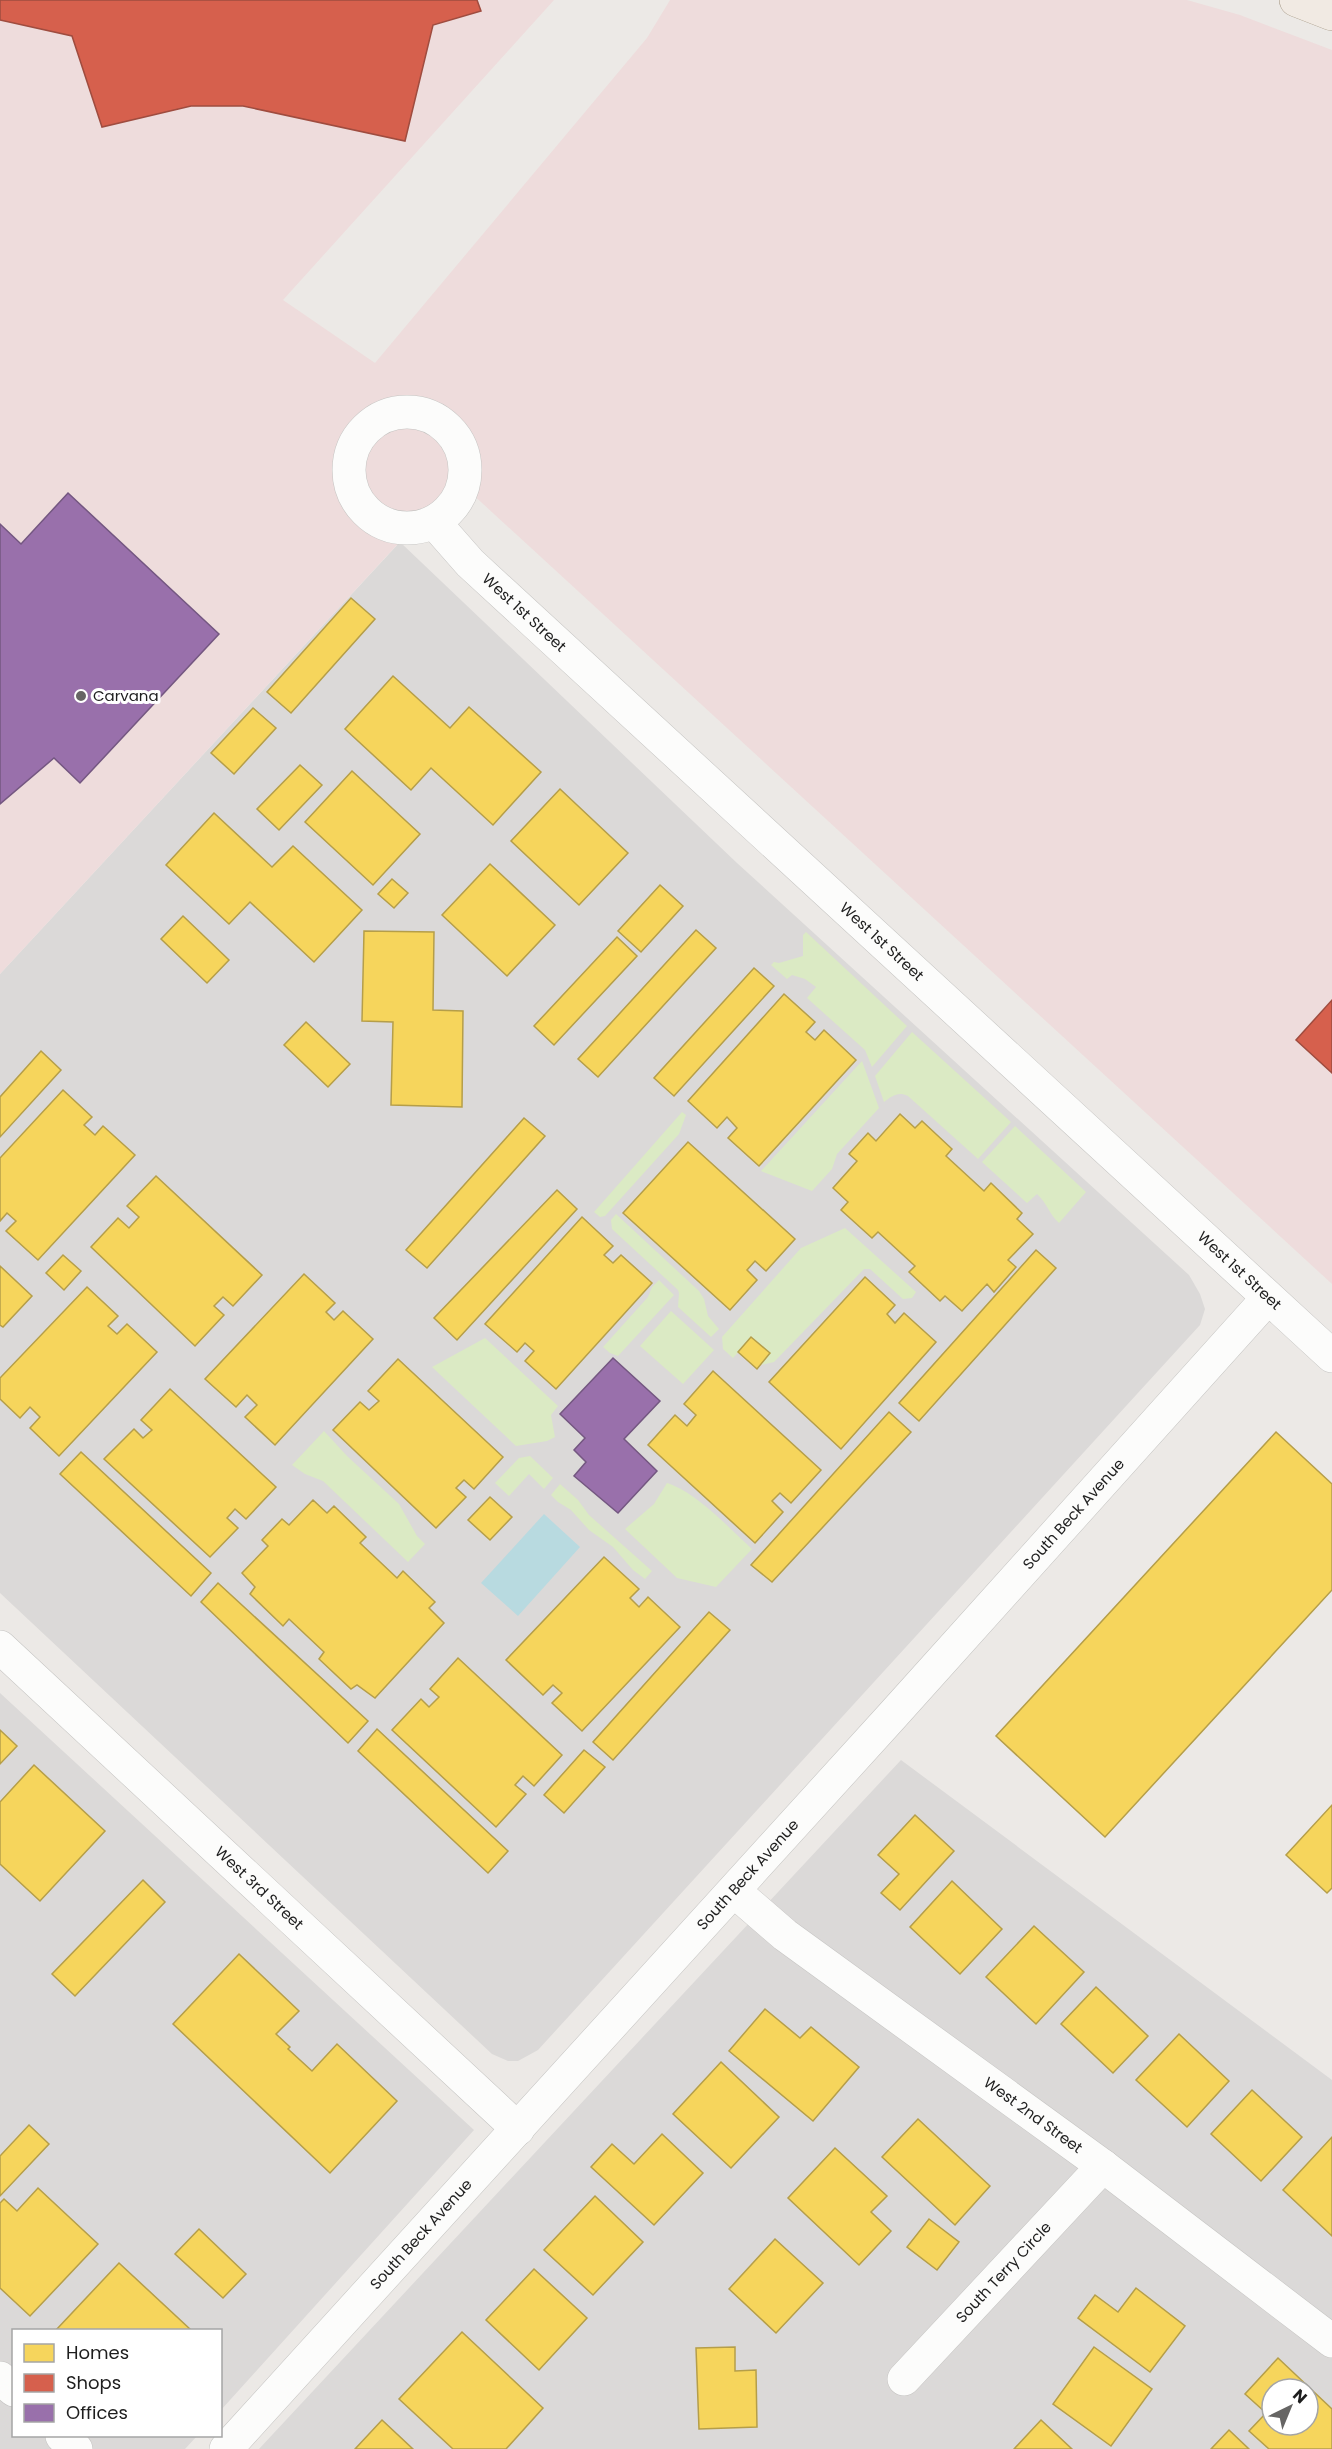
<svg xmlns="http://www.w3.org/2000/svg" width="1332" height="2449" font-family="Poppins,sans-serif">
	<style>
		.residential { fill: #dbd9d8; fill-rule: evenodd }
		.commercial { fill: #eedcdc }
		.grass { fill: #dbeac4 }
		.water { fill: #b8dae0 }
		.homes { fill: #f6d55c; stroke: #b59e49; stroke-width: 1.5; fill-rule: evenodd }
		.shops { fill: #d6604d; stroke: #9f4c3f; stroke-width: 1.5 }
		.offices { fill: #9970ab; stroke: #745781; stroke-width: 1.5 }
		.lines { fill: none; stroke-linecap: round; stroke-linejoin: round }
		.minor-casing { stroke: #c5c4c2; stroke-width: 34 }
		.major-casing { stroke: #a29582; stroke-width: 34 }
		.minor { stroke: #fcfcfb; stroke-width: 33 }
		.major { stroke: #f1eae3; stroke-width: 33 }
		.poi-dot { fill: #666564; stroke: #fff; stroke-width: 2 }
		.labels { text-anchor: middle; stroke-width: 6; stroke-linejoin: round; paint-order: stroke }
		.street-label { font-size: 15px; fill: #1e1e1e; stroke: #fff }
		.poi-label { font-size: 15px; fill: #1e1e1e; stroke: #fff; text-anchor: start }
	</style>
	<rect width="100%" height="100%" fill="#ece9e6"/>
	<!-- residential -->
	<g class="residential">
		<polygon points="400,542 737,863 1189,1275 1200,1294 1205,1309 1200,1325 538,2050 518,2061 508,2061 492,2054 0,1593 0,974"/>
		<polygon points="0,1693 474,2130 221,2410 220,2330 14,2330 14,2436 197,2436 185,2449 0,2449"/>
		<path d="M 901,1760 L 1332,2080 L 1332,2449 L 259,2449 ZM 1272,2389 L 1308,2389 L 1308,2425 L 1272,2425 Z"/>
	</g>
	<!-- commercial -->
	<polygon class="commercial" points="0,0 554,0 283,300 375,363 647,38 670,0 1187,0 1240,15 1332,50 1332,1284 457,480 0,974"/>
	<!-- grass -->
	<g class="grass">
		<polygon points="806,932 907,1026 872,1067 865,1050 807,998 816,987 805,979 792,975 787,979 771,965 774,962 779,963 803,956 803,935"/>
		<path d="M 912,1032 L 1011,1122 L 978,1159 L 908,1096 C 898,1091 892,1096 884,1102 L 875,1076 Z"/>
		<polygon points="862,1061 879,1108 837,1154 832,1169 812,1191 761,1171"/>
		<polygon points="682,1112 686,1115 679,1134 605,1216 600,1217 594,1212"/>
		<path d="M 1015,1126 L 1086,1192 L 1059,1223 C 1049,1214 1047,1203 1037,1194 L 1027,1203 L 982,1162 Z"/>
		<polygon points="616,1214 699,1291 704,1299 708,1316 719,1329 711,1337 678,1307 679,1293 678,1290 612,1229 611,1220"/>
		<polygon points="845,1228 916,1292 912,1298 903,1299 870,1269 864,1269 774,1362 761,1365 770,1353 752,1337 733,1358 723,1349 722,1337 801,1248"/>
		<polygon points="659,1280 674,1295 618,1356 610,1353 603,1347 648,1297 652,1287"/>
		<polygon points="671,1311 714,1350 683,1384 640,1346"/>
		<polygon points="485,1338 558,1406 551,1415 555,1437 547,1441 516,1446 432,1367"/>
		<polygon points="324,1431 347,1456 399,1504 417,1536 425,1544 408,1562 323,1481 305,1474 292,1465"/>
		<polygon points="530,1456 553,1478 544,1489 529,1474 509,1496 495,1483 519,1458"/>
		<path d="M 667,1483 C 696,1492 729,1528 752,1549 L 716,1587 L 677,1578 L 625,1529 L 654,1504 Z"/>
		<polygon points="560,1484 578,1500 589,1515 652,1571 645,1579 633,1570 613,1547 589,1530 571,1510 558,1502 551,1495"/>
	</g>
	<!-- water -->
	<polygon class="water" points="544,1514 580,1547 518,1616 481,1583"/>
	<!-- homes -->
	<g class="homes">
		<polygon points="351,598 375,619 291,713 267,692"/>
		<polygon points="393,676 450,728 469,707 541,772 493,825 431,768 411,790 345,729"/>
		<polygon points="253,708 276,728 234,774 211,753"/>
		<polygon points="300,765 322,785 279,830 257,809"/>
		<polygon points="352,771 420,834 373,885 305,822"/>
		<polygon points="560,789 628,853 579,905 511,841"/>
		<polygon points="214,813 272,867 293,846 362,910 314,962 250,902 229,924 166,865"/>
		<polygon points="490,864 555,925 507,976 442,915"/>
		<polygon points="392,879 408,893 394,908 378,894"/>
		<polygon points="660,885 683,906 641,952 618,931"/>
		<polygon points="183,916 229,960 207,983 161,939"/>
		<polygon points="696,930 716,948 598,1077 578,1059"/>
		<polygon points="364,931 434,932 433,1010 463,1011 462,1107 391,1105 393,1022 362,1021"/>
		<polygon points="617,937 637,956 554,1045 534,1026"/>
		<polygon points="754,968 774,986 674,1096 654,1078"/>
		<polygon points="784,994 815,1022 806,1032 815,1040 824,1030 856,1060 759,1166 728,1138 737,1128 727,1117 717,1128 688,1101"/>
		<polygon points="306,1022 350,1064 328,1087 284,1045"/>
		<polygon points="41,1051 61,1070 0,1137 0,1097"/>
		<polygon points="63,1090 92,1117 84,1125 95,1135 103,1126 135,1155 38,1260 6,1231 16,1221 7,1213 0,1221 0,1158"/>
		<polygon points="900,1114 915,1128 922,1121 952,1149 946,1156 984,1191 991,1183 1022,1213 1017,1219 1033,1234 1008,1260 1016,1267 994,1292 987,1284 962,1311 945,1296 940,1301 909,1272 915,1266 878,1232 872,1238 841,1210 848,1202 833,1188 857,1161 849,1154 868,1133 876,1141"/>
		<polygon points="524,1118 545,1136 427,1268 406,1250"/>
		<polygon points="688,1142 795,1239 766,1271 755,1261 747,1270 757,1280 730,1310 623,1213"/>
		<polygon points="156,1176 262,1275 233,1306 223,1297 214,1306 224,1315 195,1346 91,1247 118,1218 129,1228 139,1217 127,1206"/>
		<polygon points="557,1190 577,1209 457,1340 434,1318"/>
		<polygon points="582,1217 613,1246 604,1255 613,1263 621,1255 652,1283 556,1389 525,1361 534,1351 525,1343 517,1352 485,1324"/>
		<polygon points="1036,1250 1056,1268 919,1421 899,1403"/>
		<polygon points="63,1255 81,1271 64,1290 46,1273"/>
		<polygon points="0,1266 32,1296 3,1327 0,1325"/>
		<polygon points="304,1274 335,1303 326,1312 334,1320 343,1311 373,1339 275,1445 245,1417 257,1405 247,1395 236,1407 205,1379"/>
		<polygon points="865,1277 895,1305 887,1314 895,1323 904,1313 936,1342 841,1449 769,1382"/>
		<polygon points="87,1287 118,1316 108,1326 117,1334 127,1324 157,1352 59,1456 30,1428 40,1417 30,1407 20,1418 0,1399 0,1378"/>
		<polygon points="751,1337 770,1353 757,1369 738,1352"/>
		<polygon points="398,1359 503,1457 474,1489 464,1480 456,1488 466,1497 436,1528 333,1430 360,1402 369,1410 379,1401 368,1391"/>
		<polygon points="713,1371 821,1470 791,1503 780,1493 772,1501 783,1512 755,1543 648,1445 675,1415 687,1426 696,1415 684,1404"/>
		<polygon points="170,1389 276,1487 246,1519 235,1509 227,1518 238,1528 210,1557 104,1459 134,1429 143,1438 152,1430 141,1420"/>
		<polygon points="889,1412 911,1432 772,1582 751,1565"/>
		<polygon points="1276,1432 1332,1484 1332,1590 1105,1837 996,1736"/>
		<polygon points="81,1452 211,1573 191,1596 60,1474"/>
		<polygon points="490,1497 512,1517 490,1540 468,1520"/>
		<polygon points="313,1500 327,1513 334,1506 366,1537 360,1543 397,1578 403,1571 435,1602 429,1608 444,1623 375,1698 357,1685 351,1689 319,1659 324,1652 289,1619 283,1626 250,1594 255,1587 242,1573 268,1546 262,1540 282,1519 289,1525"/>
		<polygon points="604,1557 639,1589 630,1598 639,1607 648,1597 680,1627 582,1731 552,1703 562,1693 553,1685 543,1695 506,1660"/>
		<polygon points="218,1583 368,1721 348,1743 201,1602"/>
		<polygon points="709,1612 730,1630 613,1760 593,1742"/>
		<polygon points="458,1658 562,1755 534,1786 523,1776 515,1785 526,1794 496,1827 392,1730 421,1699 429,1707 439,1697 430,1689"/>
		<polygon points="377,1729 508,1851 488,1873 358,1751"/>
		<polygon points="0,1730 17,1746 0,1764"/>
		<polygon points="584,1750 605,1767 564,1813 544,1795"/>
		<polygon points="34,1765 105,1831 40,1901 0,1864 0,1802"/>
		<polygon points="1332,1805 1332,1888 1327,1893 1286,1855"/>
		<polygon points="915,1815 954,1851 900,1910 881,1893 899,1874 878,1855"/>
		<polygon points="143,1880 165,1902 75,1996 52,1974"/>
		<polygon points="952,1881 1002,1929 960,1974 910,1927"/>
		<polygon points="1034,1926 1084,1972 1036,2024 986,1977"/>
		<polygon points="239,1954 299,2011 276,2034 290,2047 288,2049 312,2071 337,2044 397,2101 330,2173 173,2024"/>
		<polygon points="1096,1987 1148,2036 1113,2073 1061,2024"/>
		<polygon points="765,2009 800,2038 811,2027 859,2067 813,2121 729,2051"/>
		<polygon points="1179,2034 1229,2081 1187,2127 1136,2080"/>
		<polygon points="721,2062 779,2117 731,2168 673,2114"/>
		<polygon points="1252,2090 1302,2137 1261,2181 1211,2134"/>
		<polygon points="918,2119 990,2186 955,2225 882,2157"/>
		<polygon points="29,2125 49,2144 0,2196 0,2156"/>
		<polygon points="662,2134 703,2173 654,2225 591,2167 612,2144 634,2164"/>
		<polygon points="1332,2137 1332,2236 1283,2190"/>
		<polygon points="835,2148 887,2196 871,2212 891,2231 859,2265 788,2198"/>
		<polygon points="38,2188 98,2244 30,2316 0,2288 0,2203 4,2199 17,2211"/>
		<polygon points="595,2196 643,2242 593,2295 544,2250"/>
		<polygon points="929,2219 959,2242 937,2270 907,2247"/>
		<polygon points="199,2229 246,2274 223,2298 175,2254"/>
		<polygon points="775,2239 823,2283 776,2333 729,2289"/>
		<polygon points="119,2263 191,2330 56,2330"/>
		<polygon points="534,2269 587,2318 539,2370 486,2320"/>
		<polygon points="1136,2288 1185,2326 1150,2372 1078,2318 1095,2295 1118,2312"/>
		<polygon points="462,2332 543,2408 506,2449 453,2449 399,2399"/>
		<polygon points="735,2347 735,2371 756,2370 757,2427 699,2429 696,2348"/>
		<polygon points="1094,2347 1152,2389 1111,2446 1053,2404"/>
		<path d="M 1278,2358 L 1332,2409 L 1332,2449 L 1269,2449 L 1249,2431 L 1266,2413 L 1245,2394 ZM 1272,2389 L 1308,2389 L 1308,2425 L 1272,2425 Z"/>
		<polygon points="382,2420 413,2449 355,2449"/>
		<polygon points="1041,2420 1072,2449 1014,2449"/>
		<polygon points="1229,2430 1249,2449 1211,2449"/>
	</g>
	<!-- shops -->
	<g class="shops">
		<polygon points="0,0 477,0 481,11 433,25 405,141 243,106 191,106 102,127 72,36 0,20"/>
		<polygon points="1332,1000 1332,1073 1296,1040"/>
	</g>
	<!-- offices -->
	<g class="offices">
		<polygon points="68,493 219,634 80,783 54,758 0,804 0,524 21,544"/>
		<polygon points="613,1358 660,1401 624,1439 657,1471 618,1513 574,1476 586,1462 574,1450 585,1438 560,1414"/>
	</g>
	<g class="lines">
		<defs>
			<g id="minor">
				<circle cx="407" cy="470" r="58"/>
				<path id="s1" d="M 434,522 L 470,563 L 1332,1356"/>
				<path id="s2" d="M 0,1647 L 518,2129"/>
				<path id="s3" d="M 734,1891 L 785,1935 L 1103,2166 L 1332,2341"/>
				<polyline points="0,2378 14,2390"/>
				<path id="s4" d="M 904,2379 L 1103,2166"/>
				<polyline points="62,2436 76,2449"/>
				<path id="s5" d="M 226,2449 L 892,1716 L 1267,1299"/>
			</g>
			<polyline id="major" points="1296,0 1332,14"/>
		</defs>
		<!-- minor casing -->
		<use href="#minor" class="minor-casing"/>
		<!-- major casing -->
		<use href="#major" class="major-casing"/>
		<!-- minor -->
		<use href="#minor" class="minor"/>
		<!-- major -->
		<use href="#major" class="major"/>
	</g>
	<!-- markers -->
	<circle class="poi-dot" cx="81" cy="696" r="6"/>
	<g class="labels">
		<!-- street labels -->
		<g class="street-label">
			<text dy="5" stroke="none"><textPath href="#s1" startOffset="128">West 1st Street</textPath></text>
			<text dy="5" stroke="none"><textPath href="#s1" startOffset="614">West 1st Street</textPath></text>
			<text dy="5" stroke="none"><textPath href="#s1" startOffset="1100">West 1st Street</textPath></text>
			<text dy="5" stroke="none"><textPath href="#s5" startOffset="1262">South Beck Avenue</textPath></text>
			<text dy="5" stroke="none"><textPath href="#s5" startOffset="776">South Beck Avenue</textPath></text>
			<text dy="5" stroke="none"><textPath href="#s2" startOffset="354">West 3rd Street</textPath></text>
			<text dy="5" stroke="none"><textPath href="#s3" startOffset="374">West 2nd Street</textPath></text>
			<text dy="5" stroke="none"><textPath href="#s5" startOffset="290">South Beck Avenue</textPath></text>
			<text dy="5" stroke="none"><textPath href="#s4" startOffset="146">South Terry Circle</textPath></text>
		</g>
		<!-- poi labels -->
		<g class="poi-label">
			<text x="93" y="701">Carvana</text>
		</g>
	</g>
	<!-- legend -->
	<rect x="12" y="2329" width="210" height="108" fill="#ffffff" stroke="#a5a5a5" stroke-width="1.5"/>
	<rect x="24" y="2344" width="30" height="18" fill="#f6d55c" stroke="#a5a5a5" stroke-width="1.5"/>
	<text x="66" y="2359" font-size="18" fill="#1e1e1e">Homes</text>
	<rect x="24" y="2374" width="30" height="18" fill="#d6604d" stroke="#a5a5a5" stroke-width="1.5"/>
	<text x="66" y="2389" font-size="18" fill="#1e1e1e">Shops</text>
	<rect x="24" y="2404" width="30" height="18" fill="#9970ab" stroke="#a5a5a5" stroke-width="1.5"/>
	<text x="66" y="2419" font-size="18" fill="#1e1e1e">Offices</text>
	<!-- north arrow -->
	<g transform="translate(1290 2407) rotate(43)"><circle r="28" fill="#ffffff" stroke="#a5a5a5" stroke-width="1.5"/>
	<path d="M0-4.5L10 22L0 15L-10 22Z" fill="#666564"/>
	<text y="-9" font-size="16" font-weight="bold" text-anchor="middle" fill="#1e1e1e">N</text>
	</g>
</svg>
